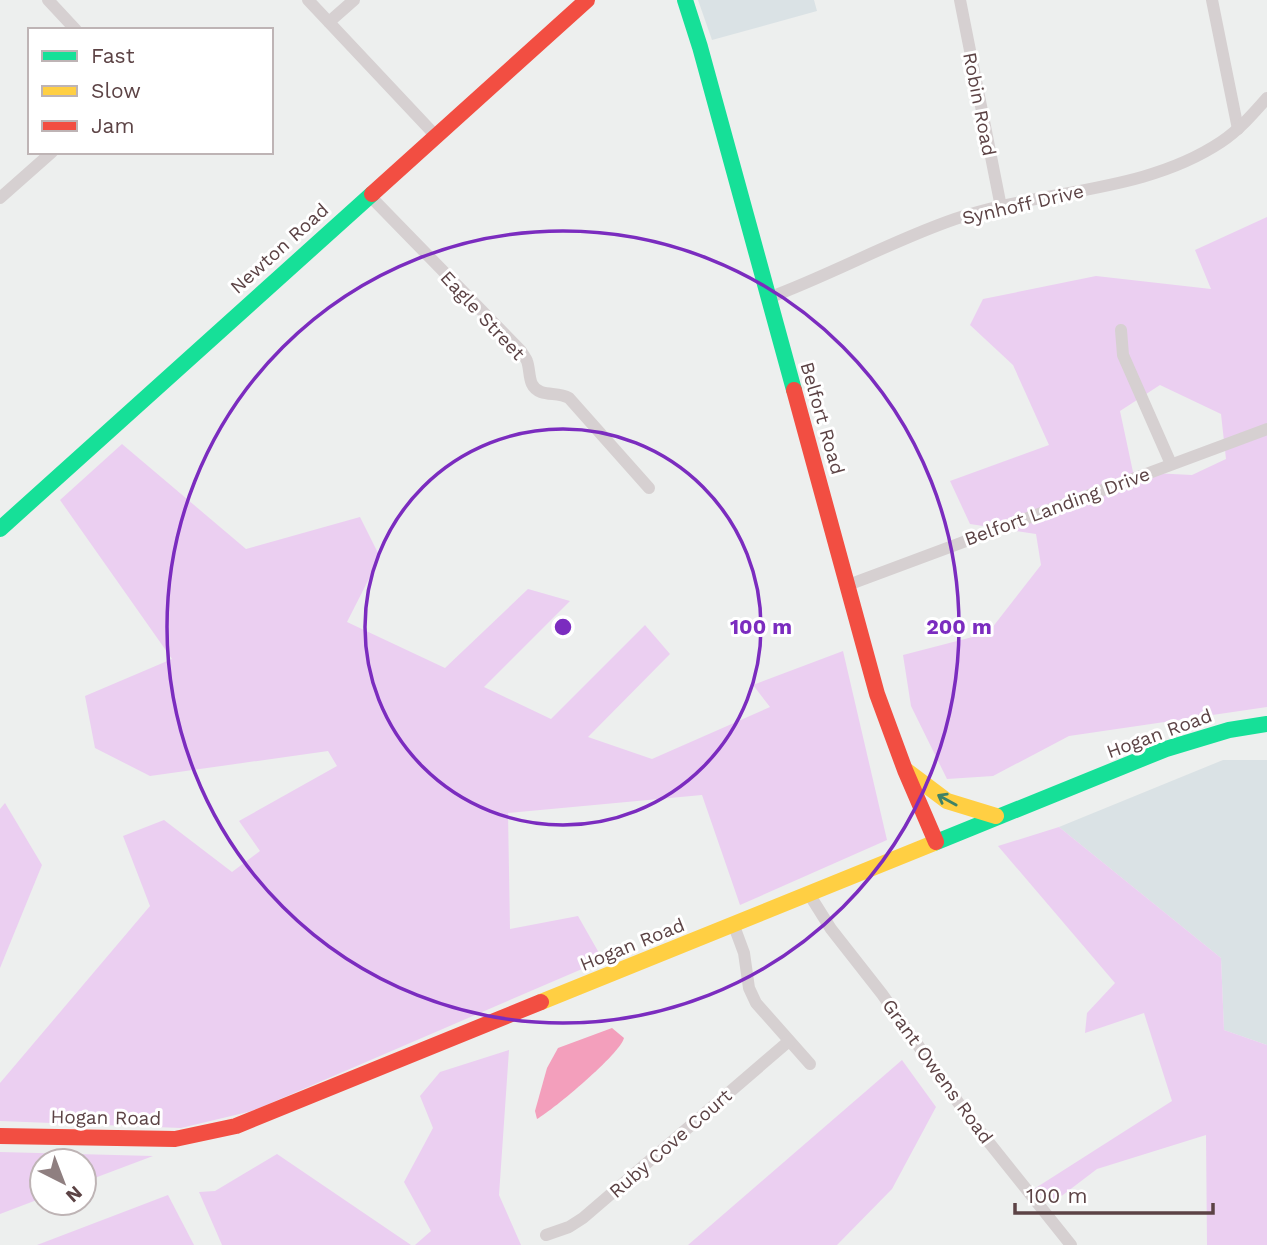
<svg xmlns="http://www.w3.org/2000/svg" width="1267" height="1245" font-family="'Work Sans',sans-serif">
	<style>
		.commercial { fill: #dae2e5 }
		.green { fill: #ebcff1; fill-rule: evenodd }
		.water { fill: #f39fbc }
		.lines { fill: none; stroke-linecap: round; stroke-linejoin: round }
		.street { stroke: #d6d0d1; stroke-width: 12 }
		.fast { stroke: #16e098; stroke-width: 16 }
		.slow { stroke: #ffcf43; stroke-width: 16 }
		.jam { stroke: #f24e42; stroke-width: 16 }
		.oneway { stroke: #408266 }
		.ring { fill: none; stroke: #7b2cbf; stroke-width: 3.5 }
		.labels { text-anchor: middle; stroke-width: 6; stroke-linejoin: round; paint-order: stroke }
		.street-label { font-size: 19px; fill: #5c4345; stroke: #fff }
		.centre { fill: #7b2cbf; stroke: #fff; stroke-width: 3.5 }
		.ring-label { font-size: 21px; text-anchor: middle; font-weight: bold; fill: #7b2cbf; stroke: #fff; stroke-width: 6; stroke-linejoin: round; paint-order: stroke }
	</style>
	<rect width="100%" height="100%" fill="#edefee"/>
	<!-- commercial -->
	<g class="commercial">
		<polygon points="698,0 814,0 817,11 712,40"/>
		<polygon points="1223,760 1267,760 1267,1045 1224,1030 1221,958 1059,827"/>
	</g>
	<!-- green -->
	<g class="green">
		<path d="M 1267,217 L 1267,707 L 1069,736 L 993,776 L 947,779 L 911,706 L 903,655 L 988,633 L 1041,565 L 1036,534 L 970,524 L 950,481 L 1049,445 L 1013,365 L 970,325 L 983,299 L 1096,276 L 1211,289 L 1195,250 ZM 1160,385 L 1221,414 L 1226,459 L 1192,475 L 1133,472 L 1120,411 Z"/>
		<polygon points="122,444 246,549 360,517 380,557 347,622 445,668 528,589 570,601 484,687 551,719 645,625 670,654 588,737 652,759 770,707 753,685 843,651 887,840 740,905 702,795 508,813 510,929 578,916 603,960 252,1111 181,1128 0,1121 0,1083 150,906 123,836 164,820 232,872 260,851 239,821 337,766 328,751 150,776 95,748 85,696 172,659 60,500"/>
		<polygon points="5,803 42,865 0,968 0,809"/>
		<polygon points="1059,827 1221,958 1224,1030 1267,1045 1267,1245 1207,1245 1206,1135 1097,1169 1051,1204 1034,1189 1172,1101 1144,1013 1085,1033 1087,1013 1115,983 998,846"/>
		<polygon points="509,1050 499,1195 521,1245 415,1245 431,1231 404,1182 433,1128 420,1096 440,1072"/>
		<polygon points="902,1060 936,1107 892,1189 837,1245 688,1245"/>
		<polygon points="0,1152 153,1156 84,1182 84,1161 42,1161 42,1198 0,1214"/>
		<polygon points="277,1154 411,1245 222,1245 199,1192 215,1191"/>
		<polygon points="168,1195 194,1245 37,1245"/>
	</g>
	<!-- water -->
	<path class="water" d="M 612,1028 L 624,1038 C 620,1054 554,1109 537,1119 L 535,1111 L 547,1068 L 558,1048 Z"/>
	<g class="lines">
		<!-- street -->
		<g class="street">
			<polyline points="48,0 76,30"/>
			<polyline points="308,0 435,135"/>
			<polyline points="960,0 1001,207"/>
			<polyline points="1212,0 1238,129"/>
			<polyline points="329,22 354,0"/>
			<path d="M 369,195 L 521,351 C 523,355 526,358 527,361 C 531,372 527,387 541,392 C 550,395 560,393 569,398 L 649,488"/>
			<polyline points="0,198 52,152"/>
			<path d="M 768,298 C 831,275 891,241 955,219 C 1042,189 1143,194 1221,142 C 1239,130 1253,114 1267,98"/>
			<polyline points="1121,330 1123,355 1171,464"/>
			<polyline points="848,585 1267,429"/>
			<polyline points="809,894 831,929 882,994 967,1115 1071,1245"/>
			<polyline points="734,926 744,953 749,988 756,1003 810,1064"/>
			<polyline points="546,1235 569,1227 583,1218 789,1041"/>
		</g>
		<!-- fast -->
		<g class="fast">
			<polyline points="685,0 700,47 794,390"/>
			<polyline points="0,529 372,194"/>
			<polyline points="934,843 1166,749 1229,730 1267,724"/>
		</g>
		<!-- slow -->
		<g class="slow">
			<polyline points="907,771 947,801 996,816"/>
			<polyline points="541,1002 934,843"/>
		</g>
		<!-- jam -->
		<g class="jam">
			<polyline points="372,194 587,0"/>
			<polyline points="794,390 877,694 905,770 936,842"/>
			<polyline points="0,1136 175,1139 236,1126 541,1002"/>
		</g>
	</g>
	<!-- one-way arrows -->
	<defs><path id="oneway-shaft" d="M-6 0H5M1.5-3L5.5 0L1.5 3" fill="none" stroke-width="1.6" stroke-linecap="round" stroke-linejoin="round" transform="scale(1.75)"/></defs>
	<use class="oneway" href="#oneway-shaft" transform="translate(947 800) rotate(-151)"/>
	<!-- distance rings -->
	<g class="ring">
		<circle cx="563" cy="627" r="198"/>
		<circle cx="563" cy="627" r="396"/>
	</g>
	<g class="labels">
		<!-- street labels -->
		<g class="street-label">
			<text transform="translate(980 104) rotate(79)" y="7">Robin Road</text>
			<text transform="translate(1023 204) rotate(-13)" y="7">Synhoff Drive</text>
			<text transform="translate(279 248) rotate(-42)" y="7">Newton Road</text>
			<text transform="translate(483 315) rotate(47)" y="7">Eagle Street</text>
			<text transform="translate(823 418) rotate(74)" y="7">Belfort Road</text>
			<text transform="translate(1057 506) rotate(-20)" y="7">Belfort Landing Drive</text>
			<text transform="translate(1159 733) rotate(-20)" y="7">Hogan Road</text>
			<text transform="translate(632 944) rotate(-22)" y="7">Hogan Road</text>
			<text transform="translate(938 1071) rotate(54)" y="7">Grant Owens Road</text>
			<text transform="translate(106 1117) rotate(1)" y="7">Hogan Road</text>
			<text transform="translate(670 1143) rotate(-41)" y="7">Ruby Cove Court</text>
		</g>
	</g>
	<circle cx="563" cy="627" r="10" class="centre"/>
	<g class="ring-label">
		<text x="761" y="634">100 m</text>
		<text x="959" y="634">200 m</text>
	</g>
	<!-- legend -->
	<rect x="28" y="28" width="245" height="126" fill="#ffffff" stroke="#beb4b5" stroke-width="2"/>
	<rect x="42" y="51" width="35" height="10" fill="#16e098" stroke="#beb4b5" stroke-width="2"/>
	<text x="91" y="63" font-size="21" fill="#5c4345">Fast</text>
	<rect x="42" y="86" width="35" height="10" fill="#ffcf43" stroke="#beb4b5" stroke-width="2"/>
	<text x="91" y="98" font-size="21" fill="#5c4345">Slow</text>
	<rect x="42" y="121" width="35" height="10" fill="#f24e42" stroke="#beb4b5" stroke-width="2"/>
	<text x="91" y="133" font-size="21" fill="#5c4345">Jam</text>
	<!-- north arrow -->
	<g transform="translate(63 1182) rotate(138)"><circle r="33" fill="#ffffff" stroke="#beb4b5" stroke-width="2"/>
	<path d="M0-5L12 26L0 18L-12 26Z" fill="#8f7f80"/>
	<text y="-10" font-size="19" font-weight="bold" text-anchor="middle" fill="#5c4345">N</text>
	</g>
	<!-- scale -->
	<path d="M1015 1203v10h198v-10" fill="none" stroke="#5c4345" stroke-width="3.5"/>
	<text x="1026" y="1203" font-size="21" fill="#5c4345" stroke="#ffffff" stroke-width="5" paint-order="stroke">100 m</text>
</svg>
